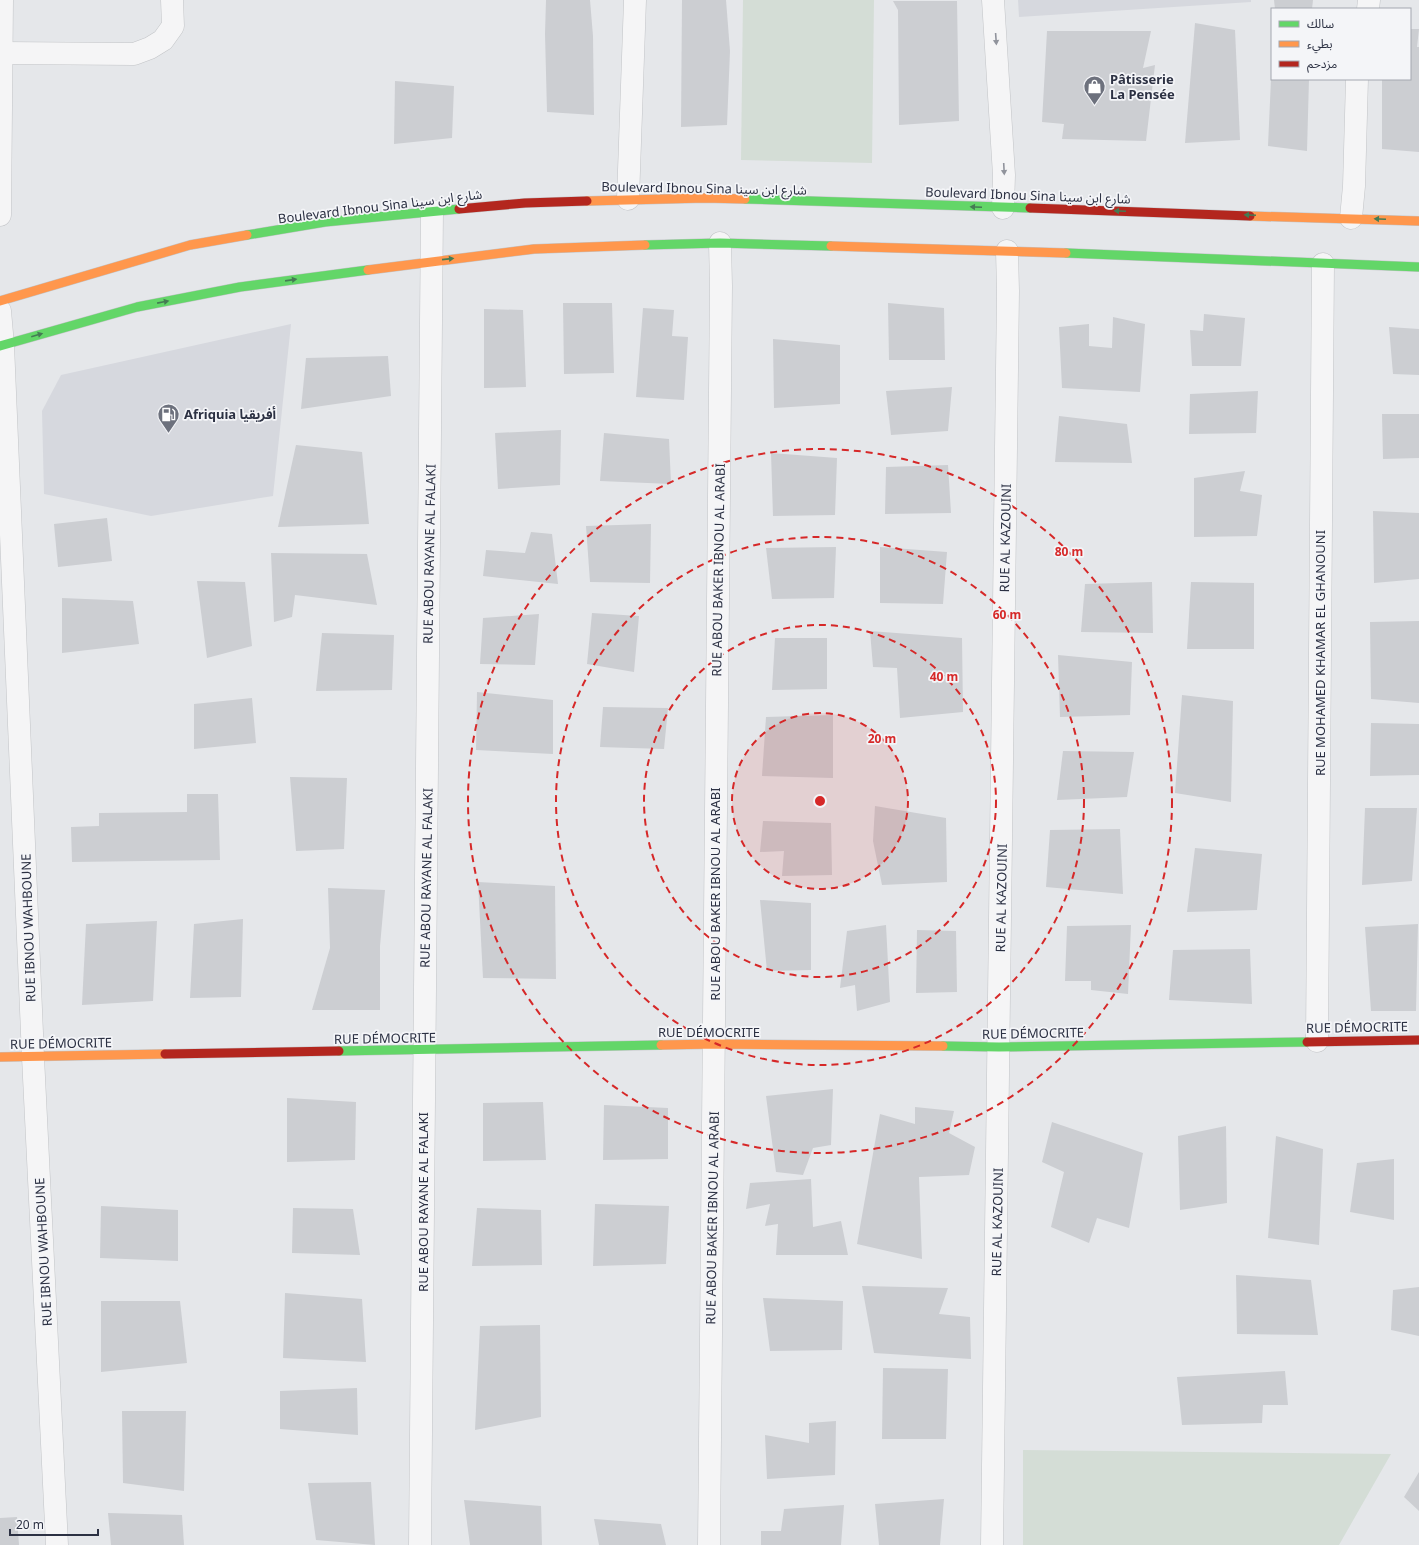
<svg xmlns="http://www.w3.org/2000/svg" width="1419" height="1545" font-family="'Noto Sans','Noto Sans Arabic',sans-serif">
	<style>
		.built { fill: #d6d8de }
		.green { fill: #d4ddd6 }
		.building { fill: #ccced2 }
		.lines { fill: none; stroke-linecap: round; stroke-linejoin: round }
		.street-casing { stroke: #c2c4c7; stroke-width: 23 }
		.fast-casing { stroke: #c2c4c7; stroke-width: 10 }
		.slow-casing { stroke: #c2c4c7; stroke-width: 10 }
		.jam-casing { stroke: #c2c4c7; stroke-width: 10 }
		.street { stroke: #f5f5f6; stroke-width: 22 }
		.fast { stroke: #63d668; stroke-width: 9 }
		.slow { stroke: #ff974d; stroke-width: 9 }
		.jam { stroke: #b3261e; stroke-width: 9 }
		.oneway { fill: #90939c }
		.oneway2 { fill: #457b54 }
		.ring { fill: none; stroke: #d62828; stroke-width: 2; stroke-dasharray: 7 5 }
		.labels { text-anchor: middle; stroke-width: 3.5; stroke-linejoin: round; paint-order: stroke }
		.poi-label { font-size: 13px; font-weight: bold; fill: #2c3143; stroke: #f4f5f8; text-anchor: start }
		.street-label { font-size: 13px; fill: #2c3143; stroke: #f4f5f8 }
		.centre { fill: #d62828; stroke: #f4f5f8; stroke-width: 2 }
		.ring-label { font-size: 12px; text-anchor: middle; font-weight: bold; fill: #d62828; stroke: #f4f5f8; stroke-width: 3.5; stroke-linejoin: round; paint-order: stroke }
	</style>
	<rect width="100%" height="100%" fill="#e5e7ea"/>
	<!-- built -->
	<g class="built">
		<polygon points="1018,0 1251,0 1251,2 1019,17"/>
		<polygon points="291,324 273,496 151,516 44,494 42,411 61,375"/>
	</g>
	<!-- green -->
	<g class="green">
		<polygon points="743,0 874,0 872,163 741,160"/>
		<polygon points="1023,1450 1391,1454 1339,1545 1023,1545"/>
	</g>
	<!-- building -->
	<g class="building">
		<polygon points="546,0 590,0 593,36 594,115 547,112 545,34"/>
		<polygon points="682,0 726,0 730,51 727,125 681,127"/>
		<polygon points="1274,0 1313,0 1312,9 1275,9"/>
		<polygon points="893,1 957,1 959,121 899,125 898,10"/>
		<polygon points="1195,23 1235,30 1240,140 1185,143"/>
		<polygon points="1410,29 1419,29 1417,47 1419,47 1419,152 1382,149 1382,79 1410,79"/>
		<polygon points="1047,31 1151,31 1143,68 1155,65 1146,141 1062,139 1064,124 1042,122"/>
		<polygon points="1271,79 1309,79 1307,151 1268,146"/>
		<polygon points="395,81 454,86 452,138 394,144"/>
		<polygon points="563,303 612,303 614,373 564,374"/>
		<polygon points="888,303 944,308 945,360 889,360"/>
		<polygon points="643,308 674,310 672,336 688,337 684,400 636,397"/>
		<polygon points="484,309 523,310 526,387 484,388"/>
		<polygon points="1204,314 1245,318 1241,366 1192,366 1190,330 1203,331"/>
		<polygon points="1113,317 1145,324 1140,392 1062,388 1059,327 1089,324 1089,346 1112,348"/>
		<polygon points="1389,327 1419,329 1419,375 1393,374"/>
		<polygon points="773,339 840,345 840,404 774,408"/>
		<polygon points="388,356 391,396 301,409 306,358"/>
		<polygon points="952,387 948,431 891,435 886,391"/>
		<polygon points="1258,391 1256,433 1189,434 1190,394"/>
		<polygon points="1382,414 1419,414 1419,458 1383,459"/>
		<polygon points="1059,416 1127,424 1132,463 1055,462"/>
		<polygon points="561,430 560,485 498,489 495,433"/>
		<polygon points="604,433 669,439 671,484 600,481"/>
		<polygon points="296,445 362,452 369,524 278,527"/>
		<polygon points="771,453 837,458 835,515 773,516"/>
		<polygon points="948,465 951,513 885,514 886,467"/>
		<polygon points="1245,471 1240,491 1262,495 1257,536 1194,537 1194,478"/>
		<polygon points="1373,511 1419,513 1419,579 1374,583"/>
		<polygon points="107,518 112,561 58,567 54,524"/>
		<polygon points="651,524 650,583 590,582 586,526"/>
		<polygon points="531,532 552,534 558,584 483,576 486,550 525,553"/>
		<polygon points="836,547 834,598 772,599 766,548"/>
		<polygon points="880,547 947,552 943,604 880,603"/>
		<polygon points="271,553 367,554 377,605 295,595 292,617 274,622"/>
		<polygon points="197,581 245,582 252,646 207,658"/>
		<polygon points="1152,582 1153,633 1081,632 1085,584"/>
		<polygon points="1191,582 1254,583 1254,649 1187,649"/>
		<polygon points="62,598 133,601 139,644 62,653"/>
		<polygon points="592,613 639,616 634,672 587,664"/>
		<polygon points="539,614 535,665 480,664 483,618"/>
		<polygon points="1419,621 1419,703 1371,699 1370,622"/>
		<polygon points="870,631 962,638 963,712 900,718 897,668 873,667"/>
		<polygon points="322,633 394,635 392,690 316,691"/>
		<polygon points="775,638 827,638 827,689 772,690"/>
		<polygon points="1058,655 1132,662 1130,715 1060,717"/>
		<polygon points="477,692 553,700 553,754 476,750"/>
		<polygon points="1182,695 1233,701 1231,802 1175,793"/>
		<polygon points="252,698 256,743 194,749 194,704"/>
		<polygon points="603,707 668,708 664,749 600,747"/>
		<polygon points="833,715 833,778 762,776 766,717"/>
		<polygon points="1371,723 1419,724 1419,775 1370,776"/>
		<polygon points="1063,751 1134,752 1127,797 1057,800"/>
		<polygon points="290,777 347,778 344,849 296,851"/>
		<polygon points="187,794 218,794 220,860 72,862 71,827 99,826 99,813 187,812"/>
		<polygon points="875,806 946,818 947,882 882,885 873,841"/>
		<polygon points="1365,808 1417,808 1412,881 1362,885"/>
		<polygon points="763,821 831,823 832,875 782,876 784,851 760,852"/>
		<polygon points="1120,829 1123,894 1046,887 1050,830"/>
		<polygon points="1195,848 1262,854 1257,910 1187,912"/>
		<polygon points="478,882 555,886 556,979 483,978"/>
		<polygon points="328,888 385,890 380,946 380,1010 312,1010 330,948"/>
		<polygon points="760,900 811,903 811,970 767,971"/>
		<polygon points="243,919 241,997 190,998 194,924"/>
		<polygon points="157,921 153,1001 82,1005 86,924"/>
		<polygon points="1418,924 1416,1011 1371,1011 1365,927"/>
		<polygon points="886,925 890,1002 857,1011 855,985 840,988 847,931"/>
		<polygon points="1131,925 1128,994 1091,990 1091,981 1065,981 1067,926"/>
		<polygon points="917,930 956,931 957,992 916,993"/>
		<polygon points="1250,949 1252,1004 1169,1000 1173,950"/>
		<polygon points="833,1089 831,1145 813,1148 803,1175 776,1172 766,1096"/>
		<polygon points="287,1098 356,1102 355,1160 287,1162"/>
		<polygon points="543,1102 546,1160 483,1161 483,1103"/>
		<polygon points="604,1105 668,1108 668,1159 603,1160"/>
		<polygon points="915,1107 954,1111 949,1133 975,1147 969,1175 919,1177 922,1259 857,1244 880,1114 915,1124"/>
		<polygon points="1052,1122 1143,1153 1129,1228 1097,1218 1089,1243 1051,1227 1064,1172 1042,1162"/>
		<polygon points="1226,1126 1227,1203 1180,1210 1178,1136"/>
		<polygon points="1276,1136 1323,1149 1319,1245 1268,1238"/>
		<polygon points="1394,1159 1394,1220 1350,1212 1357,1163"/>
		<polygon points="811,1179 813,1227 841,1221 848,1255 776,1255 778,1224 765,1226 770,1204 746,1209 750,1183"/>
		<polygon points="595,1204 669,1206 666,1264 593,1266"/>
		<polygon points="101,1206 178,1210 178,1261 100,1258"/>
		<polygon points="293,1208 353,1209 360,1255 292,1253"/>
		<polygon points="477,1208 541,1210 542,1265 472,1266"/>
		<polygon points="1236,1275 1311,1280 1318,1335 1237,1334"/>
		<polygon points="862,1286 948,1288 939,1314 970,1317 971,1359 874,1353"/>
		<polygon points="1419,1287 1419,1336 1391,1330 1393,1290"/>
		<polygon points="285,1293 362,1299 366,1362 283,1358"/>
		<polygon points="763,1298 843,1301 842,1350 770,1351"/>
		<polygon points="101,1301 180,1301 187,1363 101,1372"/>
		<polygon points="540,1325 541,1417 475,1430 480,1326"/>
		<polygon points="883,1368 948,1369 946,1439 882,1439"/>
		<polygon points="1285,1371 1288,1405 1263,1405 1262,1423 1182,1425 1177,1377"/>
		<polygon points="357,1388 358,1435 280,1429 280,1391"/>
		<polygon points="122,1411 186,1411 184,1491 123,1483"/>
		<polygon points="836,1421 835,1475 767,1479 765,1435 809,1443 809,1423"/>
		<polygon points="1419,1472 1419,1511 1404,1497"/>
		<polygon points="371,1482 375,1545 316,1540 308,1483"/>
		<polygon points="944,1499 940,1545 879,1545 875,1504"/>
		<polygon points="464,1500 541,1506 542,1545 470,1545"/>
		<polygon points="844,1505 841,1545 761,1545 761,1531 781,1531 784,1509"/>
		<polygon points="108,1513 182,1515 184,1545 111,1545"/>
		<polygon points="17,1517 19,1545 0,1545 0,1518"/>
		<polygon points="594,1519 661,1524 666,1545 599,1545"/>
	</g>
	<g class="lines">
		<defs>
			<g id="street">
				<polyline points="993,0 1004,175 1003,208"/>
				<polyline points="1368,9 1369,0"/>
				<polyline points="2,53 134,54 150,48 163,40 173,26 172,0"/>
				<polyline points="628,199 635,0"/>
				<polyline points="0,215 2,0"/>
				<polyline points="1351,218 1354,186 1357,79"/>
				<polyline points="0,311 3,345 33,1057 57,1545"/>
				<polyline points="1317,1041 1323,264"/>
				<polyline points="420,1545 432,211"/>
				<polyline points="709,1545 721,286 720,243"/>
				<polyline points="992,1545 1008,291 1007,251"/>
			</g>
			<g id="fast">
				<polyline points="745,199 1030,208"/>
				<polyline points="247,235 325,222 459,209"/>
				<polyline points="645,245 720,243 831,246"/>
				<polyline points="1066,253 1419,267"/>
				<polyline points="0,346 137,307 240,287 368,270"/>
				<polyline points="943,1046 999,1047 1307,1042"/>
				<polyline points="339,1051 661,1045"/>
			</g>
			<g id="slow">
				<polyline points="587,201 705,198 745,199"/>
				<polyline points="1250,216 1419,221"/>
				<polyline points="831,246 1066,253"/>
				<polyline points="368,270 534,249 645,245"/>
				<polyline points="0,301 190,245 247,235"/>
				<polyline points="661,1045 714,1044 943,1046"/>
				<polyline points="0,1057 165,1054"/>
			</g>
			<g id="jam">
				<polyline points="1030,208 1250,216"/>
				<polyline points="459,209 525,203 587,201"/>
				<polyline points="1307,1042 1419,1040"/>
				<polyline points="165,1054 339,1051"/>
			</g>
		</defs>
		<!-- street casing -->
		<use href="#street" class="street-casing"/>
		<!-- fast casing -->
		<use href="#fast" class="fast-casing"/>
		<!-- slow casing -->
		<use href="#slow" class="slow-casing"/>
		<!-- jam casing -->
		<use href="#jam" class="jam-casing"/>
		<!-- street -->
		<use href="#street" class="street"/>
		<!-- fast -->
		<use href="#fast" class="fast"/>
		<!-- slow -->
		<use href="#slow" class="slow"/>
		<!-- jam -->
		<use href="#jam" class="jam"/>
	</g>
	<!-- one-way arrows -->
	<defs><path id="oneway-solid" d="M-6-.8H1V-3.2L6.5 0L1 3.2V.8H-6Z"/></defs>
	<g class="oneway">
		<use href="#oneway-solid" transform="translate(996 39) rotate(86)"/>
		<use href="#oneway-solid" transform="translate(1004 169) rotate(87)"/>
	</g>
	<g class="oneway2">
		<use href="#oneway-solid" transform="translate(976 207) rotate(-178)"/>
		<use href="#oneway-solid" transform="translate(1120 211) rotate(-178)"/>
		<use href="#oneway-solid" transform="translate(1250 215) rotate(-178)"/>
		<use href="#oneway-solid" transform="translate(1380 219) rotate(-178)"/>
		<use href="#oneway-solid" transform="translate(448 259) rotate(-6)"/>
		<use href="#oneway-solid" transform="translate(291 280) rotate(-8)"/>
		<use href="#oneway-solid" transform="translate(163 302) rotate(-11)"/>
		<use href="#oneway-solid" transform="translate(37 335) rotate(-16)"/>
	</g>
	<!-- distance rings -->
	<circle cx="820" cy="801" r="88" fill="#d62828" fill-opacity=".12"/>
	<g class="ring">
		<circle cx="820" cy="801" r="88"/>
		<circle cx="820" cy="801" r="176"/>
		<circle cx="820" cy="801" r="264"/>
		<circle cx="820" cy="801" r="352"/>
	</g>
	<!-- icons -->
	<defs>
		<symbol id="shop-pin" viewBox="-11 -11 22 30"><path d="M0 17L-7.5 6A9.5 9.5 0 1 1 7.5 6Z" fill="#6d717d" stroke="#f4f5f8"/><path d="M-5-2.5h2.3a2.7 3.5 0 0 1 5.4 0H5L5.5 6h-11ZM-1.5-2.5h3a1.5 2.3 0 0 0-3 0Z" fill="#fff"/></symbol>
		<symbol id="fuel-pin" viewBox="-11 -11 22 30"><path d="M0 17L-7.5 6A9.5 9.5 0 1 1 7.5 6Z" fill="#6d717d" stroke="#f4f5f8"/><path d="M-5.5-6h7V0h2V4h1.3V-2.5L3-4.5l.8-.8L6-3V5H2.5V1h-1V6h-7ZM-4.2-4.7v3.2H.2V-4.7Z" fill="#fff"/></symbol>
	</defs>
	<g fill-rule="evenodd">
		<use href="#shop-pin" x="1082" y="74" width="25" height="34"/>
		<use href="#fuel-pin" x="156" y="402" width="25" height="34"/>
	</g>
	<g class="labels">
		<!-- poi labels -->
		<g class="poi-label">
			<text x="1110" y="84">Pâtisserie<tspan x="1110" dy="15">La Pensée</tspan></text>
			<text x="184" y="419">Afriquia أفريقيا</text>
		</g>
		<!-- street labels -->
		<g class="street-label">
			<text transform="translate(704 188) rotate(1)" y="5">Boulevard Ibnou Sina شارع ابن سينا</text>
			<text transform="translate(1028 195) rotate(2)" y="5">Boulevard Ibnou Sina شارع ابن سينا</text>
			<text transform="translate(380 206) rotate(-7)" y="5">Boulevard Ibnou Sina شارع ابن سينا</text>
			<text transform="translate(1005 538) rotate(-89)" y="5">RUE AL KAZOUINI</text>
			<text transform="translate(429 554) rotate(-89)" y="5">RUE ABOU RAYANE AL FALAKI</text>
			<text transform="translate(718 570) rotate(-89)" y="5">RUE ABOU BAKER IBNOU AL ARABI</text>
			<text transform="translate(1320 653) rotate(-90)" y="5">RUE MOHAMED KHAMAR EL GHANOUNI</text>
			<text transform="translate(426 878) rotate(-89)" y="5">RUE ABOU RAYANE AL FALAKI</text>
			<text transform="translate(715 894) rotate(-90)" y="5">RUE ABOU BAKER IBNOU AL ARABI</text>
			<text transform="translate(1001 898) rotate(-89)" y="5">RUE AL KAZOUINI</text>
			<text transform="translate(28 928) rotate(-92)" y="5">RUE IBNOU WAHBOUNE</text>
			<text transform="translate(1357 1027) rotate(-1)" y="5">RUE DÉMOCRITE</text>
			<text x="709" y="1037">RUE DÉMOCRITE</text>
			<text transform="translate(1033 1033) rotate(-1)" y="5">RUE DÉMOCRITE</text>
			<text transform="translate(385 1038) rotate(-1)" y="5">RUE DÉMOCRITE</text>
			<text transform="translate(61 1043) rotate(-1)" y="5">RUE DÉMOCRITE</text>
			<text transform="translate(423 1202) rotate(-90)" y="5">RUE ABOU RAYANE AL FALAKI</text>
			<text transform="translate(712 1218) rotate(-89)" y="5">RUE ABOU BAKER IBNOU AL ARABI</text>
			<text transform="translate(997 1222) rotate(-89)" y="5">RUE AL KAZOUINI</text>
			<text transform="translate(43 1252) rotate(-93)" y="5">RUE IBNOU WAHBOUNE</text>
		</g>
	</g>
	<circle cx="820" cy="801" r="6" class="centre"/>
	<g class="ring-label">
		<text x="1069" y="556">80 m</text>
		<text x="1007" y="619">60 m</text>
		<text x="944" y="681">40 m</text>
		<text x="882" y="743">20 m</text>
	</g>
	<!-- legend -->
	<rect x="1271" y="8" width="140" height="72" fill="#f4f5f8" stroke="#a4a7b0"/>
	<rect x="1279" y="21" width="20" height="6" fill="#63d668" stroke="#a4a7b0"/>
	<text x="1307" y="28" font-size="12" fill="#2c3143">سالك</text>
	<rect x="1279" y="41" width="20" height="6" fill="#ff974d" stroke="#a4a7b0"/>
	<text x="1307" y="48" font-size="12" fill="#2c3143">بطيء</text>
	<rect x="1279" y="61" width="20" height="6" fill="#b3261e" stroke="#a4a7b0"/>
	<text x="1307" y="68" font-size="12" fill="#2c3143">مزدحم</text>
	<!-- scale -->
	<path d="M10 1529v6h88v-6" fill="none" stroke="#2c3143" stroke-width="2"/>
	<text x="16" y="1529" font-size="12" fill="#2c3143" stroke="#f4f5f8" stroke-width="3" paint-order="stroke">20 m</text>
</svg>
